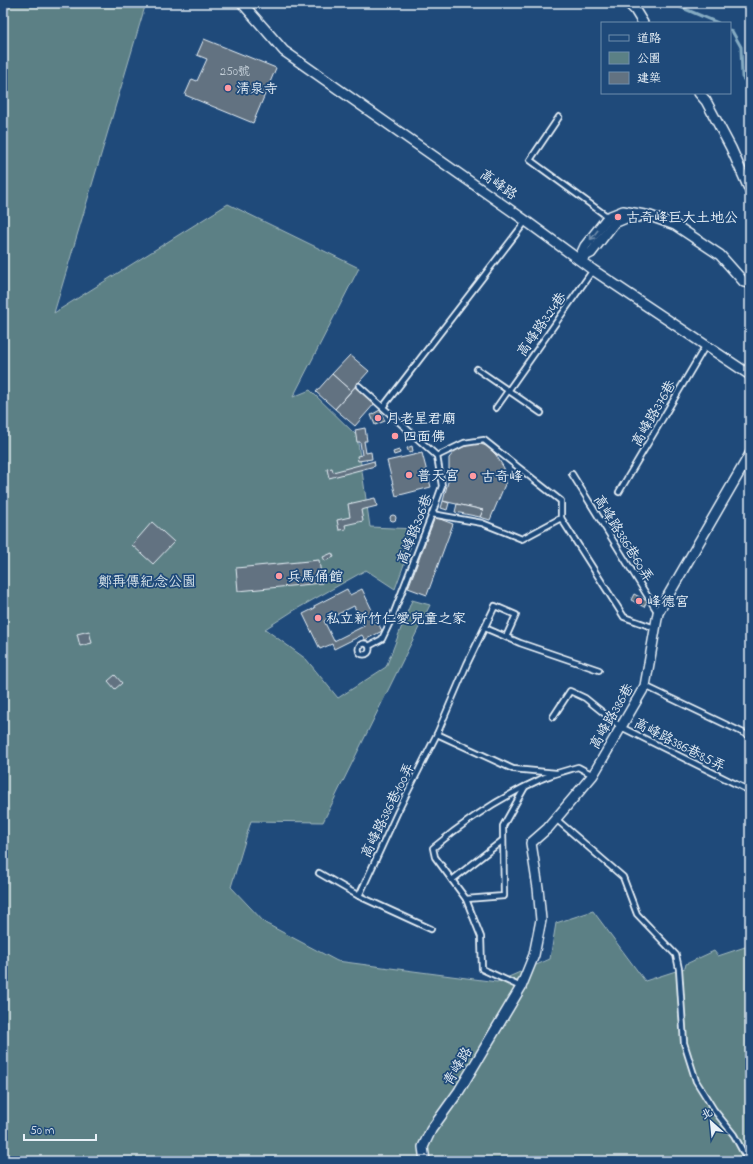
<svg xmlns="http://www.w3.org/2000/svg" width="753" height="1164" font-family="'Indie Flower','LXGW WenKai TC',sans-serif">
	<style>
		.green { fill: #5b8085; stroke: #a2b8be }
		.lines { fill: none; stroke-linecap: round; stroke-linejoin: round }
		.stream { stroke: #85abc2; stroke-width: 3 }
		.building { fill: #627281; stroke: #e8f1f8; fill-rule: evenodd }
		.lane-casing { stroke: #e8f1f8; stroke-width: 8 }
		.street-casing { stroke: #e8f1f8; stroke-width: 12 }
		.lane { stroke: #1f4a7a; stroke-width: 4.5 }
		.street { stroke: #1f4a7a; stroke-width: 9 }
		.oneway { stroke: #6f8dac }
		.poi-dot { fill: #ff9aa2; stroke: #1f4a7a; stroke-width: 1.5 }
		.labels { text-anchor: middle; stroke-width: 3.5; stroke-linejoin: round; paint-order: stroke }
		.number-label { font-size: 12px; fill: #c6d1da }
		.poi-label { font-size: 14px; fill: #e8f1f8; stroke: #1f4a7a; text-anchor: start }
		.street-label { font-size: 14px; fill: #e8f1f8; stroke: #1f4a7a }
		.park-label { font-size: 14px; fill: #d3e0e7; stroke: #1f4a7a }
	</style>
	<rect width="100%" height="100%" fill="#1f4a7a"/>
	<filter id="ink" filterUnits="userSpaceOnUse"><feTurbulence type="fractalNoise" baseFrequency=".025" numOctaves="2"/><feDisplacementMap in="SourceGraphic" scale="8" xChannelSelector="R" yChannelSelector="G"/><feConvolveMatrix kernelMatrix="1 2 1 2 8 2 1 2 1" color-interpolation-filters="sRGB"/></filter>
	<g filter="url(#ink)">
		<!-- green -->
		<polygon class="green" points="3,3 146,3 54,313 228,204 359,268 293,397 310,390 357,436 370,527 417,529 395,589 366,570 293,611 265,629 306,659 338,698 386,667 412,600 430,605 323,822 251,821 231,887 265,923 337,961 497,982 550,959 556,923 593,911 645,981 685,968 686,964 714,951 718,956 748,946 750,944 750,1161 3,1161"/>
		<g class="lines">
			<!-- stream -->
			<g class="stream">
				<polyline points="679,3 678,6 718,23"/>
				<polyline points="730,30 732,31 741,47 742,77 750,87"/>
			</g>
		</g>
		<!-- building -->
		<g class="building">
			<polygon points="204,39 276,68 253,123 185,95 192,79 197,81 207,59 197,55"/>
			<polygon points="350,355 369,371 351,391 332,374"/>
			<polygon points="332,374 351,391 335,409 316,392"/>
			<polygon points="356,386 375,403 355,426 335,409"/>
			<polygon points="380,410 385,421 375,425 371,415"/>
			<polygon points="365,428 367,441 364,441 366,453 371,452 372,459 358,461 357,456 362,455 360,442 357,442 355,430"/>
			<polygon points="477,443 487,446 496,455 504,468 506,482 490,520 480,517 483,510 443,501 449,478 449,458 455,451 462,447"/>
			<polygon points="412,446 413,451 409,453 407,448"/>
			<polygon points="399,450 400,453 394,455 393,452"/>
			<polygon points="422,453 431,487 396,496 387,461"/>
			<polygon points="374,461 375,466 329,478 327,469 332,468 333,472"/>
			<polygon points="375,498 377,506 361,510 363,521 345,525 346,529 339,530 337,520 350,517 348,504"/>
			<polygon points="443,501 449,503 447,510 441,508"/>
			<polygon points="457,504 483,510 480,517 455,512"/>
			<circle cx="393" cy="518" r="3"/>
			<polygon points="435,517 453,524 427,595 408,588"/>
			<polygon points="152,522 174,542 153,564 132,545"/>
			<polygon points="332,553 334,557 325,561 323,557"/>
			<polygon points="319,560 322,583 238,591 236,568"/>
			<path d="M 347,589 L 350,595 L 362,589 L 382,631 L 365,640 L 362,635 L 334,649 L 332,644 L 320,649 L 303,614 L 315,608 L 314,606 ZM 354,606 L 364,626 L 334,641 L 324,621 Z"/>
			<polygon points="634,594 647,601 644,607 631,600"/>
			<polygon points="89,631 92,643 80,646 77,634"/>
			<polygon points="115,675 122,683 115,689 108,681"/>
		</g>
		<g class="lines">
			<defs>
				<g id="lane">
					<polyline points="559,117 530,160 608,217"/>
					<polyline points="477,369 541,413"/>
					<polyline points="359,386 437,456 442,486 432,514 391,620 382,639 369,646"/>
					<polyline points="383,407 526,221"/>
					<polyline points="496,408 593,270"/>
					<polyline points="437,456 464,443 484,440 561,501 561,518"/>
					<polyline points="572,474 658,613"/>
					<polyline points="619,492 706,345"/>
					<polyline points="432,514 482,523 522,539 561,518 624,617 655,628"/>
					<polyline points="485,628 520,643 599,670"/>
					<circle cx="364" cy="649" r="5.5"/>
					<polyline points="645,686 750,736"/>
					<polyline points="553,717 570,691 585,698 621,727 750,791"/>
					<polyline points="437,734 513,769 556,773"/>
					<polyline points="556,819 623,877 637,914 676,955 679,969 684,1043 696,1081 714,1110 734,1135 748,1161"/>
					<polyline points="319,873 359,896 431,929"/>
					<polyline points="452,880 503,840"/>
					<polyline points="359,896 398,811 437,734 467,664 495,606 516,615 506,637"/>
					<polyline points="466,899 504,896 503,826 525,787"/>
					<path d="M 521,987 L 482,969 L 481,937 L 466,899 L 435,857 L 433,848 C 465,821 501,797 539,780 C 551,774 565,771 578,767 L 593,775"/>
				</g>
				<g id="street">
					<polyline points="242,3 284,51 526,221 593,270 750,375"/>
					<polyline points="628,3 635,10 643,23"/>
					<polyline points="699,93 706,101 731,148 750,191"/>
					<polyline points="579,259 585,246 608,217 623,211 650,216 675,225 720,255 744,282 750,283"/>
					<polyline points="579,259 591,253 614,223 626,218 638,217"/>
					<polyline points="425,1161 423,1147 431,1130 459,1091 521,987 534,955 541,920 538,888 531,843 548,828 593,775 645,686 658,613 750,454"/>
				</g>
			</defs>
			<!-- lane casing -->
			<use href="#lane" class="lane-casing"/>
			<!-- street casing -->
			<use href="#street" class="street-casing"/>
			<!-- lane -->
			<use href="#lane" class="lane"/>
			<!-- street -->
			<use href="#street" class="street"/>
		</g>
		<!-- one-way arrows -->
		<defs><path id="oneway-shaft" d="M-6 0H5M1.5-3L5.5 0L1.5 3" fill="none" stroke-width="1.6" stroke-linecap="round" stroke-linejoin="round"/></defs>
		<use class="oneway" href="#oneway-shaft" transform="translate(594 235) rotate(129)"/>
	</g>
	<!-- markers -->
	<g class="poi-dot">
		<circle cx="228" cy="88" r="4"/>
		<circle cx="618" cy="217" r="4"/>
		<circle cx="378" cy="418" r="4"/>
		<circle cx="395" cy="436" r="4"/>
		<circle cx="409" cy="475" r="4"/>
		<circle cx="473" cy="476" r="4"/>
		<circle cx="279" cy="576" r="4"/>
		<circle cx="639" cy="601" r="4"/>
		<circle cx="318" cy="618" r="4"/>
	</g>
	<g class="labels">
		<!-- number labels -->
		<g class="number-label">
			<text x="235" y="75">250號</text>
		</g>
		<!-- poi labels -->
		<g class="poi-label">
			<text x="236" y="93">清泉寺</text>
			<text x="626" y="222">古奇峰巨大土地公</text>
			<text x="386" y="423">月老星君廟</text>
			<text x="403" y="441">四面佛</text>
			<text x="417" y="480">普天宮</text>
			<text x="481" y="481">古奇峰</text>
			<text x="287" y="581">兵馬俑館</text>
			<text x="647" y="606">峰德宮</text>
			<text x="326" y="623">私立新竹仁愛兒童之家</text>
		</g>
		<!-- street labels -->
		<g class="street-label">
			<text transform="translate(499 184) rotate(35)" y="5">高峰路</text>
			<text transform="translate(541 324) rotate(-55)" y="5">高峰路324巷</text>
			<text transform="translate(653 413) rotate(-60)" y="5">高峰路376巷</text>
			<text transform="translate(414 529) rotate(-69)" y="5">高峰路306巷</text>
			<text transform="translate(624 538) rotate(58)" y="5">高峰路386巷60弄</text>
			<text transform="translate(611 716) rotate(-60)" y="5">高峰路386巷</text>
			<text transform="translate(680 744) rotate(27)" y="5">高峰路386巷85弄</text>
			<text transform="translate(387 810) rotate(-64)" y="5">高峰路386巷100弄</text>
			<text transform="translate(457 1066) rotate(-59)" y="5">青峰路</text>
		</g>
		<!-- park labels -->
		<g class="park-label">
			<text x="147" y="586">鄭再傳紀念公園</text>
		</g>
	</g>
	<!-- margin -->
	<rect width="753" height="1164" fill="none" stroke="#1f4a7a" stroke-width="16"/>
	<rect x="8" y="8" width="737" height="1148" fill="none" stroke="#e8f1f8" stroke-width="1.5" filter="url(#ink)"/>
	<!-- legend -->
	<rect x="601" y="22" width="130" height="72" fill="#1f4a7a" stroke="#6f8dac"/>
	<rect x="609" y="35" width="20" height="6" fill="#1f4a7a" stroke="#6f8dac"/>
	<text x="637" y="42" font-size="12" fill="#e8f1f8">道路</text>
	<rect x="609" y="52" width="20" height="12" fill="#5b8085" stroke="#6f8dac"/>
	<text x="637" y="62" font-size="12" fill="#e8f1f8">公園</text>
	<rect x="609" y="72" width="20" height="12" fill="#627281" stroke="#6f8dac"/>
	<text x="637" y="82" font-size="12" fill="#e8f1f8">建築</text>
	<!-- north arrow -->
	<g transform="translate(711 1122) rotate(333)" stroke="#1f4a7a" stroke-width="3" paint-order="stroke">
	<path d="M0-3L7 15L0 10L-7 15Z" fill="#e8f1f8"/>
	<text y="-6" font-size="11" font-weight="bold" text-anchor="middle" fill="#e8f1f8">北</text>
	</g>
	<!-- scale -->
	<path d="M24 1134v6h72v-6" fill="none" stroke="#e8f1f8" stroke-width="2"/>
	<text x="30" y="1134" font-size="12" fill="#e8f1f8" stroke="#1f4a7a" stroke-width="3" paint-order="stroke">50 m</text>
</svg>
